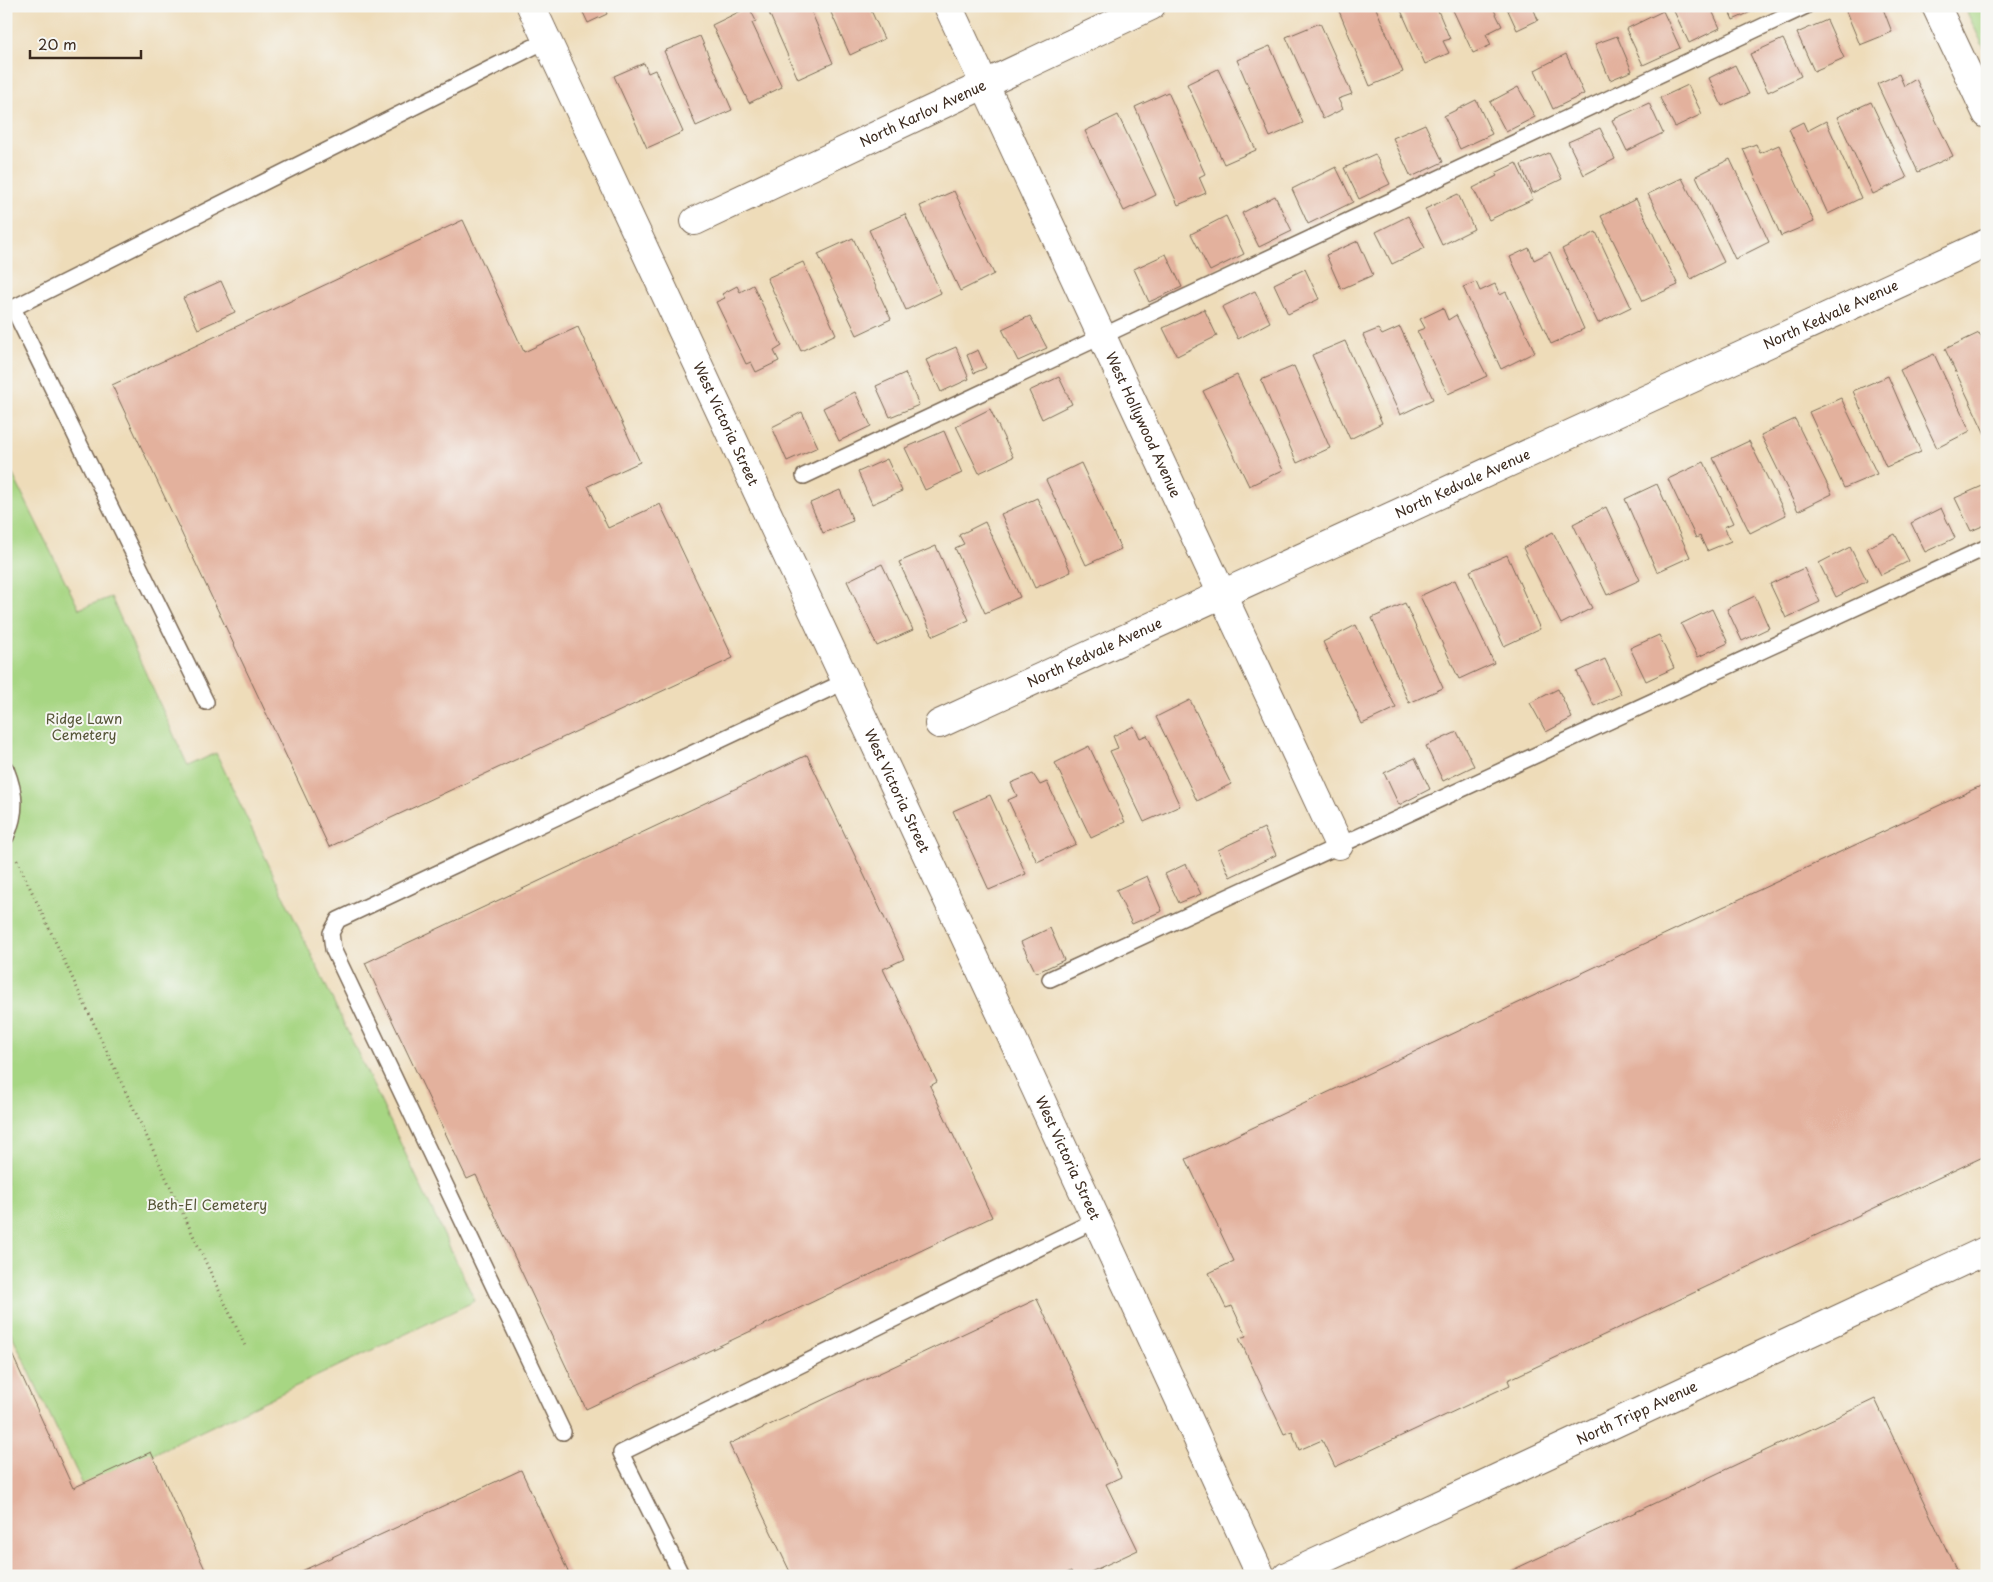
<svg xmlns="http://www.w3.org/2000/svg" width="1993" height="1582" font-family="'Playpen Sans',sans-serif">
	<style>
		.green { fill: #a7d683; stroke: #718050 }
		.building { fill: #e3b19d }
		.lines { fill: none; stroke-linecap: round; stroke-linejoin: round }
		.service-casing { stroke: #7a6854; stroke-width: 18 }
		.minor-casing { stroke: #7a6854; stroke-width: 30 }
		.tertiary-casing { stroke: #7a6854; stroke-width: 30 }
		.path { stroke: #7a6854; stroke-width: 3; stroke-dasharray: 1 4; stroke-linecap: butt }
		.service { stroke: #fff; stroke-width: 15 }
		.minor { stroke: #fff; stroke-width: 28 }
		.tertiary { stroke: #fff; stroke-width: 28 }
		.labels { text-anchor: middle; stroke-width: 4; stroke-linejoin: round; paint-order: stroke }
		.street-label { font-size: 14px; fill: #3b2a1e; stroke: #f6f6f2 }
		.park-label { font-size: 14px; fill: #565537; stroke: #f6f6f2 }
	</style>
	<rect width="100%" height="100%" fill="#f6f6f2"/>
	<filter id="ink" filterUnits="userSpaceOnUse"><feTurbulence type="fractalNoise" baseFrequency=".02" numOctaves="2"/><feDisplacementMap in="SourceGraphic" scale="10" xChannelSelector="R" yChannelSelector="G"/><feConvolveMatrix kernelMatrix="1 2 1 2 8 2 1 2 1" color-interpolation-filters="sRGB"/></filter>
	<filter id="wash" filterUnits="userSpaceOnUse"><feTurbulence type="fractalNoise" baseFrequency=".0096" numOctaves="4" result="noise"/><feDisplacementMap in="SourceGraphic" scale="20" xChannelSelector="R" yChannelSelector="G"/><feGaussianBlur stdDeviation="1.12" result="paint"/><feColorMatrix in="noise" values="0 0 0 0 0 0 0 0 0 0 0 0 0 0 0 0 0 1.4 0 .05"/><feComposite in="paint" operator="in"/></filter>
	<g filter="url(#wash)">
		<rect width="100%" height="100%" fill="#eedcb9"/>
		<!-- green -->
		<g class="green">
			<polygon points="1964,6 1987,6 1987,54"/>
			<polygon points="6,461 79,609 111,597 188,766 216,753 475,1301 84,1487 6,1322"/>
		</g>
		<g id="blocks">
			<!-- building -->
			<g class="building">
				<polygon points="580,6 604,6 607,14 588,23"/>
				<polygon points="766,6 809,6 833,63 798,79"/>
				<polygon points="828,6 869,6 884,39 850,55"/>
				<polygon points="1352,6 1375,6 1403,72 1370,86 1339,11"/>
				<polygon points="1399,6 1436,6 1450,39 1443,41 1449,53 1425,64"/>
				<polygon points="1451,6 1492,6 1502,26 1486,34 1491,45 1473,53"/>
				<polygon points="1506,6 1542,6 1534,10 1538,20 1517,30"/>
				<polygon points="1674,6 1710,6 1720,28 1689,43 1672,7"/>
				<polygon points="1727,6 1764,6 1733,20"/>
				<polygon points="1851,6 1882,6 1892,32 1860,45 1845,9"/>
				<polygon points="749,7 756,21 752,23 782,87 749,103 712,25"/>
				<polygon points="1663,11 1680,48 1643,65 1626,29"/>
				<polygon points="1827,20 1844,58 1814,71 1797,33"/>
				<polygon points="1320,23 1352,94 1338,99 1343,109 1323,119 1286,37"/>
				<polygon points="700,36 732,110 696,126 664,51"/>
				<polygon points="1617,36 1632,71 1610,80 1595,44"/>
				<polygon points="1783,39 1801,76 1768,92 1750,54"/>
				<polygon points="1270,46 1303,123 1270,137 1237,60"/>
				<polygon points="1566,54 1584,94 1553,109 1535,70"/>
				<polygon points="644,63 648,73 655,70 683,132 647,148 614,76"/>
				<polygon points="1735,65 1749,94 1722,106 1709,78"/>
				<polygon points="1218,69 1256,150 1224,164 1187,84"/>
				<polygon points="1899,74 1904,86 1916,79 1953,156 1918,172 1877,84"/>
				<polygon points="1688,85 1702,114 1675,127 1660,98"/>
				<polygon points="1518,87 1535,117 1506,132 1490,102"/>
				<polygon points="1168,92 1205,174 1199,177 1206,193 1178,205 1135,107"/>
				<polygon points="1476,100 1492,134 1460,149 1444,116"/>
				<polygon points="1871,102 1907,178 1873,194 1837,117"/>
				<polygon points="1649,103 1663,133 1627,151 1612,120"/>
				<polygon points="1118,115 1156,195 1124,211 1085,131"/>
				<polygon points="1826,121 1861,198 1828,214 1789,129 1803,122 1807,131"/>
				<polygon points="1425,124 1443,162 1411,177 1393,138"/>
				<polygon points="1600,128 1615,159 1584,175 1568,142"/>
				<polygon points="1756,144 1760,153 1779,145 1814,222 1781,236 1743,149"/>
				<polygon points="1549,153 1562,179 1533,193 1521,165"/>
				<polygon points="1375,154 1390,184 1359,199 1344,168"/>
				<polygon points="1730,159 1769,242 1735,259 1696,176"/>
				<polygon points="1516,163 1533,199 1489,220 1473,188 1497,176 1495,173"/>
				<polygon points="1336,167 1353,202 1308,224 1292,189"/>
				<polygon points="1682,178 1724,262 1691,279 1648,194"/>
				<polygon points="954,191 994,274 960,291 920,206"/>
				<polygon points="1458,194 1474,229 1442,245 1425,209"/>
				<polygon points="1275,196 1292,231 1259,247 1242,213"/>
				<polygon points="1636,199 1678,285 1643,301 1601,216"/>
				<polygon points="905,214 941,293 906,310 869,230"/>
				<polygon points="1226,216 1244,254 1210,271 1191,234"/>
				<polygon points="1408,216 1425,248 1392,264 1376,232"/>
				<polygon points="463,220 524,352 578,327 640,462 588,486 608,528 660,504 733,658 329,847 112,385"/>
				<polygon points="1596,232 1631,307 1598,323 1562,249"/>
				<polygon points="853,238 891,319 857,335 818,254"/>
				<polygon points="1358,241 1373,275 1341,289 1326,255"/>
				<polygon points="1529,248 1534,260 1550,252 1584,329 1551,344 1510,257"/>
				<polygon points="1166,254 1182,287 1149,302 1134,269"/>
				<polygon points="803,262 836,334 801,351 767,278"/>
				<polygon points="1305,269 1319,299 1288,314 1274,284"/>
				<polygon points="221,281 235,312 198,329 183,298"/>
				<polygon points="1476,282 1480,291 1495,284 1500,295 1506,292 1535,352 1501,369 1463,287"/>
				<polygon points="753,285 782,346 774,351 779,361 756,372 751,362 746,364 716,302 725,298 722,294 737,286 740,292"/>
				<polygon points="1255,291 1270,322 1238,339 1222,307"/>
				<polygon points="1443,308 1448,320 1456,315 1487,376 1448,394 1417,331 1425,328 1420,319"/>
				<polygon points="1204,309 1217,336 1177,356 1163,328"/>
				<polygon points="1030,316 1047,348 1018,361 1002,329"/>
				<polygon points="1400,327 1433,399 1400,415 1363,335 1378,329 1382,335"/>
				<polygon points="1979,333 1987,349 1987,433 1985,434 1945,349"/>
				<polygon points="1345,341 1382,423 1350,439 1312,355"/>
				<polygon points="956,347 969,379 941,392 926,360"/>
				<polygon points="978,350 986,368 974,373 967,355"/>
				<polygon points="1934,354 1970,431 1937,448 1900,370"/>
				<polygon points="1294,366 1330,448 1297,463 1261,380"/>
				<polygon points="905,373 919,405 890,417 876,386"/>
				<polygon points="1237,375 1283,470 1249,486 1203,391"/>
				<polygon points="1888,376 1921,452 1886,467 1853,391"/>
				<polygon points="1059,377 1072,404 1042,419 1029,391"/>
				<polygon points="855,392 871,426 839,441 823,408"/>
				<polygon points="1841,398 1877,474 1844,488 1809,412"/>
				<polygon points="990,409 1013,457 979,473 956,426"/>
				<polygon points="802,412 818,447 787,461 772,427"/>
				<polygon points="1795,419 1832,494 1798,511 1761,435"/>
				<polygon points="944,431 962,473 925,490 905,448"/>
				<polygon points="1749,441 1786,515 1750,533 1713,458"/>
				<polygon points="887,459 902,491 872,504 858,472"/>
				<polygon points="1704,462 1733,523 1724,527 1731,541 1707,551 1700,536 1696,538 1668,479"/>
				<polygon points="1081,463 1121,549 1086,565 1046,480"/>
				<polygon points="1657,484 1690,557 1657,572 1625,499"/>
				<polygon points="1987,484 1987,524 1971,531 1955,498"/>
				<polygon points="840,490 853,521 823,533 810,503"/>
				<polygon points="1037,498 1071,572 1035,588 1001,514"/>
				<polygon points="1606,507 1640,580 1607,595 1573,524"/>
				<polygon points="1941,508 1955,538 1925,552 1911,523"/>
				<polygon points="985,522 1020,597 985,613 955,548 964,544 959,535"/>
				<polygon points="1553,532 1592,608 1561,624 1523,548"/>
				<polygon points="1895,534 1909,561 1881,575 1867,548"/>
				<polygon points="936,546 969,620 933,636 899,562"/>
				<polygon points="1850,547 1867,581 1836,597 1819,563"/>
				<polygon points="1507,555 1540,629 1504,646 1470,571"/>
				<polygon points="882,564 913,630 877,646 847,581"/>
				<polygon points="1804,568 1820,602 1786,618 1770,584"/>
				<polygon points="1455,580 1494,663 1459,679 1420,596"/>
				<polygon points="1755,596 1769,628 1742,641 1727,609"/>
				<polygon points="1405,603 1443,688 1409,703 1372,618"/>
				<polygon points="1712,609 1728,643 1698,657 1681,624"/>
				<polygon points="1356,625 1396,708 1362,724 1323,642"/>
				<polygon points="1659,635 1674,668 1646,681 1630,648"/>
				<polygon points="1605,659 1621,694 1594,706 1577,672"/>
				<polygon points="1558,689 1572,718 1546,732 1530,703"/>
				<polygon points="1190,700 1231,784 1197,801 1156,717"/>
				<polygon points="1134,726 1140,738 1147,735 1180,806 1144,822 1110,751 1118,748 1113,736"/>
				<polygon points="1457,732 1474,766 1443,781 1426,746"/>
				<polygon points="1089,746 1125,822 1091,838 1055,763"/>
				<polygon points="807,755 904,959 883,969 937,1082 930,1086 992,1217 586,1409 476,1175 467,1179 365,963"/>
				<polygon points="1415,758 1430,789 1399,805 1384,773"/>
				<polygon points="1033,774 1040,785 1047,782 1076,844 1037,862 1008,800 1017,796 1011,783"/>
				<polygon points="1987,783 1987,1155 1508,1380 1510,1385 1335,1467 1322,1440 1299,1450 1292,1431 1284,1434 1239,1338 1246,1336 1232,1306 1226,1308 1209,1273 1234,1261 1186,1159"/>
				<polygon points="990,795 1026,874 989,890 953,811"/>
				<polygon points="1264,828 1276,855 1230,877 1218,850"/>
				<polygon points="1186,864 1201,894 1179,903 1165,874"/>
				<polygon points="1147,876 1162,911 1132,924 1116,890"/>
				<polygon points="1050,928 1064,960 1036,973 1021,942"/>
				<polygon points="1037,1299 1121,1477 1106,1484 1138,1550 1082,1576 1074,1576 1071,1571 1061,1576 792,1576 729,1444"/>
				<polygon points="6,1341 73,1488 151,1452 208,1576 6,1576"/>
				<polygon points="1875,1399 1959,1576 1499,1576 1517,1568"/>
				<polygon points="521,1470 570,1576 291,1576"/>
			</g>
		</g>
	</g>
	<g filter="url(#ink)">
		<use href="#blocks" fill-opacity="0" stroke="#7a6854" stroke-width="1"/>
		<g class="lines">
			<defs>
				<g id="service">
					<polyline points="804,476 1806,6"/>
					<polyline points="206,702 13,308 547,40"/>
					<path d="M 6,769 C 16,794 17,812 6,837"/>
					<polyline points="1050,979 1987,547"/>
					<polyline points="563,1432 333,949 331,933 338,920 846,681"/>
					<polyline points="682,1576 621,1453 1096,1220"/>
				</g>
				<g id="minor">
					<path id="s1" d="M 531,6 L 1028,1072 L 1261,1576"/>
					<path id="s2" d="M 948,6 L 1339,845"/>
					<path id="s3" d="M 695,221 L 1151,6"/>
					<path id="s4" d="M 939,724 L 1987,243"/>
					<path id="s5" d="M 1287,1576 L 1987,1250"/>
				</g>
				<polyline id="tertiary" points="1936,6 1987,114"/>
			</defs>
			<!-- service casing -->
			<use href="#service" class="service-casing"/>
			<!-- minor casing -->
			<use href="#minor" class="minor-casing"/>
			<!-- tertiary casing -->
			<use href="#tertiary" class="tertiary-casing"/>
			<!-- path -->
			<polyline class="path" points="17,860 246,1348"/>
			<!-- service -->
			<use href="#service" class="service"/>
			<!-- minor -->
			<use href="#minor" class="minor"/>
			<!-- tertiary -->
			<use href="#tertiary" class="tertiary"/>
		</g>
	</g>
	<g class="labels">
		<!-- street labels -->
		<g class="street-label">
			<text dy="5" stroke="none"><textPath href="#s3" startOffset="252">North Karlov Avenue</textPath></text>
			<text dy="5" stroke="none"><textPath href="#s4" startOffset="981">North Kedvale Avenue</textPath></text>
			<text dy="5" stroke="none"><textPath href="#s1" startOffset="461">West Victoria Street</textPath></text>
			<text dy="5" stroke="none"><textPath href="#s2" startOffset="462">West Hollywood Avenue</textPath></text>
			<text dy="5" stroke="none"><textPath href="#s4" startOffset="576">North Kedvale Avenue</textPath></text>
			<text dy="5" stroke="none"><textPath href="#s4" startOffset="171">North Kedvale Avenue</textPath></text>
			<text dy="5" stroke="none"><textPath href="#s1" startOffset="866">West Victoria Street</textPath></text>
			<text dy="5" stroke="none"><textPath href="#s1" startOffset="1271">West Victoria Street</textPath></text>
			<text dy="5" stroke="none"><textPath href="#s5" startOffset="386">North Tripp Avenue</textPath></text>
		</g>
		<!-- park labels -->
		<g class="park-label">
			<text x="84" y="724">Ridge Lawn<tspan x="84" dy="16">Cemetery</tspan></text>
			<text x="207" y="1210">Beth-El Cemetery</text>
		</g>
	</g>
	<!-- margin -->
	<rect width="1993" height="1582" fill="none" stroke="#f6f6f2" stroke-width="25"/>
	<!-- scale -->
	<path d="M30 50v8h111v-8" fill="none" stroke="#3b2a1e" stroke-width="2.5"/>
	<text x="38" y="50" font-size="15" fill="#3b2a1e" stroke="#f6f6f2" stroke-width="4" paint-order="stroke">20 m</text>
</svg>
